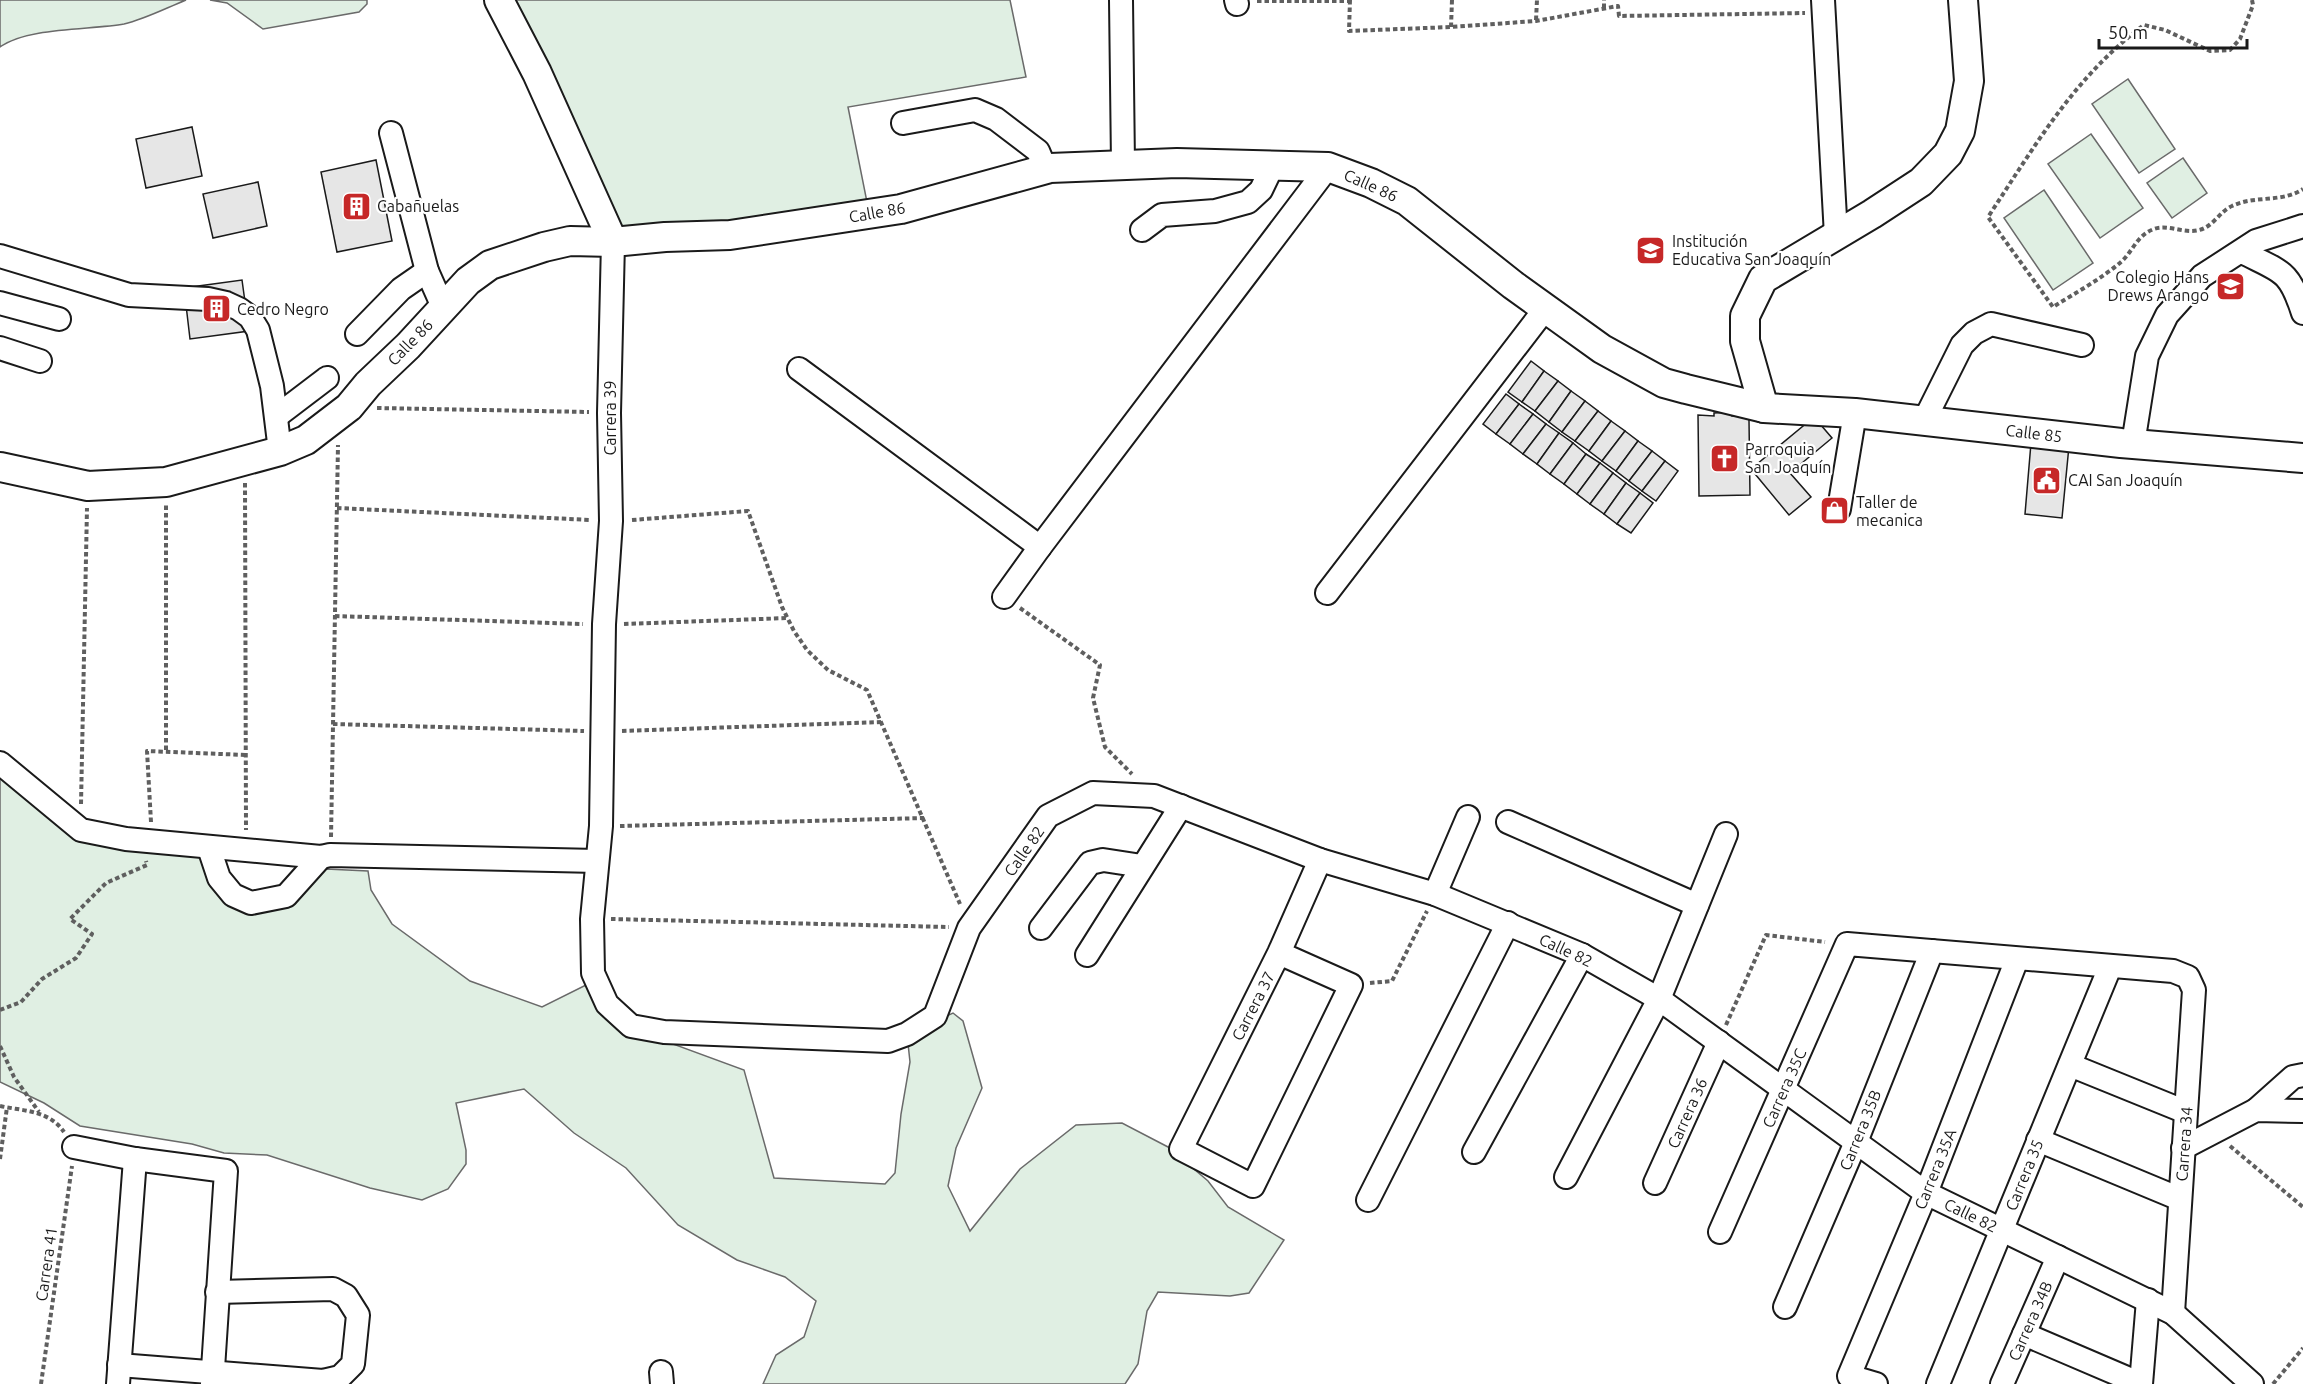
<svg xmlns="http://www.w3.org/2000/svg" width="2303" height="1384" font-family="Ubuntu,sans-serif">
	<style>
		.green { fill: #e0efe3; stroke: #6a6a6a; stroke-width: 1.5 }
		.building { fill: #e6e6e6; stroke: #1a1a1a; stroke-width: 1.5 }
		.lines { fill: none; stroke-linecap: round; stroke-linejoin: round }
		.minor-casing { stroke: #1a1a1a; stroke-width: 26 }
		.major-casing { stroke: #1a1a1a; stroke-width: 32 }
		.path { stroke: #5f5f5f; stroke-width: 4; stroke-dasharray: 4.5 3; stroke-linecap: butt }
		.minor { stroke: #fff; stroke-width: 22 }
		.major { stroke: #fff; stroke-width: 28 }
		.labels { text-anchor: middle; stroke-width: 4.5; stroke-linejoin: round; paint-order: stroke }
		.street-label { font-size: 16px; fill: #1a1a1a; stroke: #fff }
		.poi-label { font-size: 16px; fill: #1a1a1a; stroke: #fff; text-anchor: start }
	</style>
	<rect width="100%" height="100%" fill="#fff"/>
	<!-- green -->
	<g class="green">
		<path d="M 0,0 L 186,0 C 166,8 145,19 124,24 C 91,30 27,27 0,47 Z"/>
		<polygon points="210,0 367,0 367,4 359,12 263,29 227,3"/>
		<polygon points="499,0 1010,0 1026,77 848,107 868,207 614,235"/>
		<polygon points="2128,79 2175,149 2139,173 2092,104"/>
		<polygon points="2091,134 2143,208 2100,238 2048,164"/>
		<polygon points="2183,158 2207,193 2172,218 2147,183"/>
		<polygon points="2044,190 2093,263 2053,290 2004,218"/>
		<polygon points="0,765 67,833 209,848 227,903 286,896 326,869 368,871 371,890 392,924 470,981 542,1007 588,984 613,1022 744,1070 774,1178 885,1184 895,1173 901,1114 910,1062 907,1034 953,1013 963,1021 982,1088 956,1148 948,1186 970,1231 1020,1169 1076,1125 1122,1123 1168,1147 1208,1181 1228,1207 1284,1240 1249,1293 1230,1296 1158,1292 1147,1311 1138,1364 1125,1384 763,1384 776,1355 804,1337 816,1301 785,1277 737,1260 678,1225 626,1168 574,1133 524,1089 456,1103 466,1150 466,1164 448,1189 422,1200 370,1188 267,1155 224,1153 192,1144 80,1126 44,1103 0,1082"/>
	</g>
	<!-- building -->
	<g class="building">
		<polygon points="192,127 202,176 146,188 136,139"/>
		<polygon points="376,160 392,241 337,252 321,172"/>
		<polygon points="258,182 267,226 213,238 203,194"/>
		<polygon points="242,280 249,331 190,339 184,288"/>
		<polygon points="1531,361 1544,371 1522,402 1508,392"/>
		<polygon points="1544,371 1558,381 1535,411 1522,402"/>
		<polygon points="1558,381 1571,391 1549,422 1535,411"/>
		<polygon points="1571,391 1585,401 1562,432 1549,422"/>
		<polygon points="1506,394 1519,404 1496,434 1483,424"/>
		<polygon points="1585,401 1598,411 1575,441 1562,432"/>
		<polygon points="1519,404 1533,414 1510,444 1496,434"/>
		<polygon points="1598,411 1611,421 1589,451 1575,441"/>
		<polygon points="1732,412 1732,416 1746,415 1749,420 1750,495 1699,496 1698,415 1714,416 1714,413"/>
		<polygon points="1533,414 1546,424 1523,454 1510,444"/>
		<polygon points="1814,417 1832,438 1790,473 1811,497 1789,515 1751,469"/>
		<polygon points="1611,421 1625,431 1602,461 1589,451"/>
		<polygon points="1546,424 1559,433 1537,464 1523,454"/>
		<polygon points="1625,431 1638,441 1616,471 1602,461"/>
		<polygon points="1559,433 1573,443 1550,474 1537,464"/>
		<polygon points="1638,441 1652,451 1629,481 1616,471"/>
		<polygon points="1573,443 1586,454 1564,484 1550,474"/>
		<polygon points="2031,443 2069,446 2062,518 2025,514"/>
		<polygon points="1652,451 1665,461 1642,491 1629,481"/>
		<polygon points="1586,454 1600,463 1577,494 1564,484"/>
		<polygon points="1665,461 1678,471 1656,501 1642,491"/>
		<polygon points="1600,463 1613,473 1590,504 1577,494"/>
		<polygon points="1613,473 1626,483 1604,514 1590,504"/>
		<polygon points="1626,483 1640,493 1617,524 1604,514"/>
		<polygon points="1640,493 1653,503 1631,533 1617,524"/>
	</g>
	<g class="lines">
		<defs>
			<g id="minor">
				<polyline points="1121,0 1123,164"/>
				<polyline points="1236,0 1237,4"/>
				<polyline points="1823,0 1836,236"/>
				<polyline points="903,123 975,110 996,119 1038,151 1046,170"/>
				<polyline points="391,133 427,271 443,307"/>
				<polyline points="1142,230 1162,215 1215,211 1248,202 1261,190 1273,165"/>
				<polyline points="613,242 609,413 611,521 604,624 601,826 592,919 593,973 607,1004 631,1026 664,1032 888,1041 907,1034 935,1016 969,928 1048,816 1093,793 1154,796 1320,860 1435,894 1582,955 1659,999 1926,1193 2173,1313 2252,1384"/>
				<path d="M 2242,252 C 2281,272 2289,269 2303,313"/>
				<polyline points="0,256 129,295 208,299 226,303 239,309 250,317 258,330 272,386 280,451"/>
				<polyline points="0,303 59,319"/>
				<polyline points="357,334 401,289 427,271"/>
				<polyline points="0,348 40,361"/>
				<polyline points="799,369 1040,547"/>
				<polyline points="277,416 327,378"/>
				<polyline points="1924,421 1962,345 1974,333 1991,324 2082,345"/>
				<polyline points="2133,444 2147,356 2167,315 2202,276 2256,241 2303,226"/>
				<polyline points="1839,509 1855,413"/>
				<polyline points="1327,593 1545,309"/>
				<polyline points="1004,597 1040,547 1328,167"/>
				<polyline points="0,763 81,830 126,839 321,857 330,855 597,861"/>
				<polyline points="1508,822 1697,905"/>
				<polyline points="209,848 219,878 233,895 251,903 286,896 321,857"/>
				<polyline points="1435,894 1468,817"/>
				<polyline points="1041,928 1090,863 1103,860 1142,866"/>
				<polyline points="1279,953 1351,985 1253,1186 1181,1149 1279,953 1320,860"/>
				<polyline points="1087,955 1181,806"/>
				<polyline points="2070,1065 2186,1112"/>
				<polyline points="2256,1110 2293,1077 2303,1075"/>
				<polyline points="2038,1140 2180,1199"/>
				<polyline points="74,1147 135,1159 226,1171 212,1384"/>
				<polyline points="2183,1148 2256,1110 2303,1111"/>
				<polyline points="1474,1152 1582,955"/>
				<polyline points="1566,1177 1659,999 1726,834"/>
				<polyline points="1655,1183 1719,1042"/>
				<polyline points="1368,1200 1508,923"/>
				<polyline points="1720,1232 1847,944 2173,971 2188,977 2194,990 2173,1313"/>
				<polyline points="1785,1307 1856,1142 1932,951"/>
				<polyline points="2024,1334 2141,1384"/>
				<polyline points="119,1365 323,1381 340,1377 353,1364 358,1315 346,1296 333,1289 217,1292"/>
				<polyline points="661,1372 662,1384"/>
				<polyline points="118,1384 135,1159"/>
				<polyline points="1876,1384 1849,1376 1926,1193 2017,959"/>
				<polyline points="1938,1384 2110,967"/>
				<polyline points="2002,1384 2058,1257"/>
				<polyline points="2141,1384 2148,1300"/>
			</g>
			<g id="major">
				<polyline points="499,0 537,73 613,242"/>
				<polyline points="1764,408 1745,341 1745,316 1763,279 1872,214 1921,182 1948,154 1960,131 1969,81 1963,0"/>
				<polyline points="0,467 88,486 166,482 280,451 306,440 349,407 368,384 408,346 468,281 490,265 544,247 570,241 613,242 665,237 730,235 901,209 1050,168 1177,163 1328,167 1371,183 1407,201 1513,285 1602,349 1664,383 1686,389 1764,408 1855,413 2121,443 2303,458"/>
			</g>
		</defs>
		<!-- minor casing -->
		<use href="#minor" class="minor-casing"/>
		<!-- major casing -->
		<use href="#major" class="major-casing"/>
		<!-- path -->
		<g class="path">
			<polyline points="1350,0 1349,31 1451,27 1536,21 1618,6 1619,16 1805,13"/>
			<path d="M 2252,0 L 2253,5 L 2240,39 L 2230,50 L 2210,51 L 2165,30 L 2144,25 C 2074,77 2035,146 1988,217 L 2053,307 C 2075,293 2103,278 2122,261 C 2133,251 2137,235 2154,229 C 2168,224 2184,234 2199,230 C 2213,227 2220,211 2232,206 C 2255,195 2282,203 2303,189"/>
			<polyline points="1257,1 1350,1"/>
			<polyline points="1604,8 1604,0"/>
			<polyline points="1536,20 1537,0"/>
			<polyline points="1451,27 1452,0"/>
			<polyline points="377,408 589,412"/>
			<polyline points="245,483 246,830"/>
			<polyline points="337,508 591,520"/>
			<polyline points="632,520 748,511 782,607 794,631 807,650 828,670 867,690 960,904"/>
			<polyline points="1020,608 1100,665 1093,698 1105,747 1132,774"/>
			<polyline points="335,616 583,624"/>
			<polyline points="624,624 788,618"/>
			<polyline points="333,724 584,731"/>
			<polyline points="622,731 881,722"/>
			<polyline points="166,750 166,503"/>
			<polyline points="81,804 87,508"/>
			<polyline points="151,822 147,751 246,755"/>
			<polyline points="620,826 924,818"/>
			<polyline points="331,837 338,445"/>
			<polyline points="611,919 949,927"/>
			<polyline points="1370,983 1392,981 1427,911"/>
			<polyline points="0,1010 21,1002 42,979 76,958 92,934 70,919 106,883 147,865 146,861"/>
			<polyline points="1726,1025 1766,935 1825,942"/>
			<polyline points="0,1046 14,1077 39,1112"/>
			<path d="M 0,1106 C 23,1111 49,1110 64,1132"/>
			<polyline points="2230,1146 2303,1207"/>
			<polyline points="0,1159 7,1107"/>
			<polyline points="41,1384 72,1166"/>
			<polyline points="2273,1384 2303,1348"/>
		</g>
		<!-- minor -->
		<use href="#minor" class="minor"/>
		<!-- major -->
		<use href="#major" class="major"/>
	</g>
	<!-- icons -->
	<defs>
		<symbol id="building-square" viewBox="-11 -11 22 22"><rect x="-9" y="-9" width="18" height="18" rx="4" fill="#c62828" stroke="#fff"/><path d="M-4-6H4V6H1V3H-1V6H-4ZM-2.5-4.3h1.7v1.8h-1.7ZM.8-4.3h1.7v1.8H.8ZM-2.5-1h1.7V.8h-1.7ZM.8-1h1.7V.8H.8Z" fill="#fff"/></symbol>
		<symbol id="school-square" viewBox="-11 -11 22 22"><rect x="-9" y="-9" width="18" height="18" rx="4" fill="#c62828" stroke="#fff"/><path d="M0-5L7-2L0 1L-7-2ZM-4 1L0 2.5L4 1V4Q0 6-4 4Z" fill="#fff"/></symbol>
		<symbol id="church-square" viewBox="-11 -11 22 22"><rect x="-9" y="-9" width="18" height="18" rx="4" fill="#c62828" stroke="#fff"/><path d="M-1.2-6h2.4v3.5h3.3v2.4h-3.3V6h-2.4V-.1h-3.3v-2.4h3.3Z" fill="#fff"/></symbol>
		<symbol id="civic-square" viewBox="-11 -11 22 22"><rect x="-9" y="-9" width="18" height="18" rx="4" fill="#c62828" stroke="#fff"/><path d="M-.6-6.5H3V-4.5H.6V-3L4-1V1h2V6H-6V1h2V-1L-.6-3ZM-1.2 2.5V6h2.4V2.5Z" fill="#fff"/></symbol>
		<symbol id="shop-square" viewBox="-11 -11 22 22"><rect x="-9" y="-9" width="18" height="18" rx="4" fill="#c62828" stroke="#fff"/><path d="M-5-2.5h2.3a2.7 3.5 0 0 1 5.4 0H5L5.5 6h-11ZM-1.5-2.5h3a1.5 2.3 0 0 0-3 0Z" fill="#fff"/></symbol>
	</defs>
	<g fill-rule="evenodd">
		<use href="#building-square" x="340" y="190" width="33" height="33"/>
		<use href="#school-square" x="1634" y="234" width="33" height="33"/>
		<use href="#school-square" x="2214" y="270" width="33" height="33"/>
		<use href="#building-square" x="200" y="292" width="33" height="33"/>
		<use href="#church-square" x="1708" y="442" width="33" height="33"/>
		<use href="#civic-square" x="2030" y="464" width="33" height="33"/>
		<use href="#shop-square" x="1818" y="494" width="33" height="33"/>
	</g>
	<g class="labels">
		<!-- street labels -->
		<g class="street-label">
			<text transform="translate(1371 185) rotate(24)" y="6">Calle 86</text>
			<text transform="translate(877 212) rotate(-10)" y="6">Calle 86</text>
			<text transform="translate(410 342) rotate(-46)" y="6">Calle 86</text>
			<text transform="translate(610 418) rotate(-90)" y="6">Carrera 39</text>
			<text transform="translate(2034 433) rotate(7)" y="6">Calle 85</text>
			<text transform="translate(1024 851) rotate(-55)" y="6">Calle 82</text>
			<text transform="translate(1566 950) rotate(25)" y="6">Calle 82</text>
			<text transform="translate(1253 1006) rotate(-63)" y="6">Carrera 37</text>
			<text transform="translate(1784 1088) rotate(-66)" y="6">Carrera 35C</text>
			<text transform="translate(1687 1113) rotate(-66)" y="6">Carrera 36</text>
			<text transform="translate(1860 1130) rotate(-68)" y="6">Carrera 35B</text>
			<text transform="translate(2184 1144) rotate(-86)" y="6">Carrera 34</text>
			<text transform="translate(1935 1169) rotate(-68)" y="6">Carrera 35A</text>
			<text transform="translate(2024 1175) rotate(-68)" y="6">Carrera 35</text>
			<text transform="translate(1971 1215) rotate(26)" y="6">Calle 82</text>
			<text transform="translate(46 1264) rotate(-82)" y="6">Carrera 41</text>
			<text transform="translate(2030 1321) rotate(-66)" y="6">Carrera 34B</text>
		</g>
		<!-- poi labels -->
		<g class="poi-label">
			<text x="377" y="212">Cabañuelas</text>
			<text x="1672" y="247">Institución<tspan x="1672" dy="18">Educativa San Joaquín</tspan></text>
			<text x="2209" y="283" text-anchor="end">Colegio Hans<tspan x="2209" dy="18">Drews Arango</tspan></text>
			<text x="237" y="315">Cedro Negro</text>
			<text x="1745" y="455">Parroquia<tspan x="1745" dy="18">San Joaquín</tspan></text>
			<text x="2068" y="486">CAI San Joaquín</text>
			<text x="1856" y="508">Taller de<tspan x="1856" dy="18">mecanica</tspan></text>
		</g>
	</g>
	<!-- scale -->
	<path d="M2099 39v9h148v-9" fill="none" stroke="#1a1a1a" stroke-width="3"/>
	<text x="2108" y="39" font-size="18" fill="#1a1a1a" stroke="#ffffff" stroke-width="4.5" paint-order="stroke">50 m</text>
</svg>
